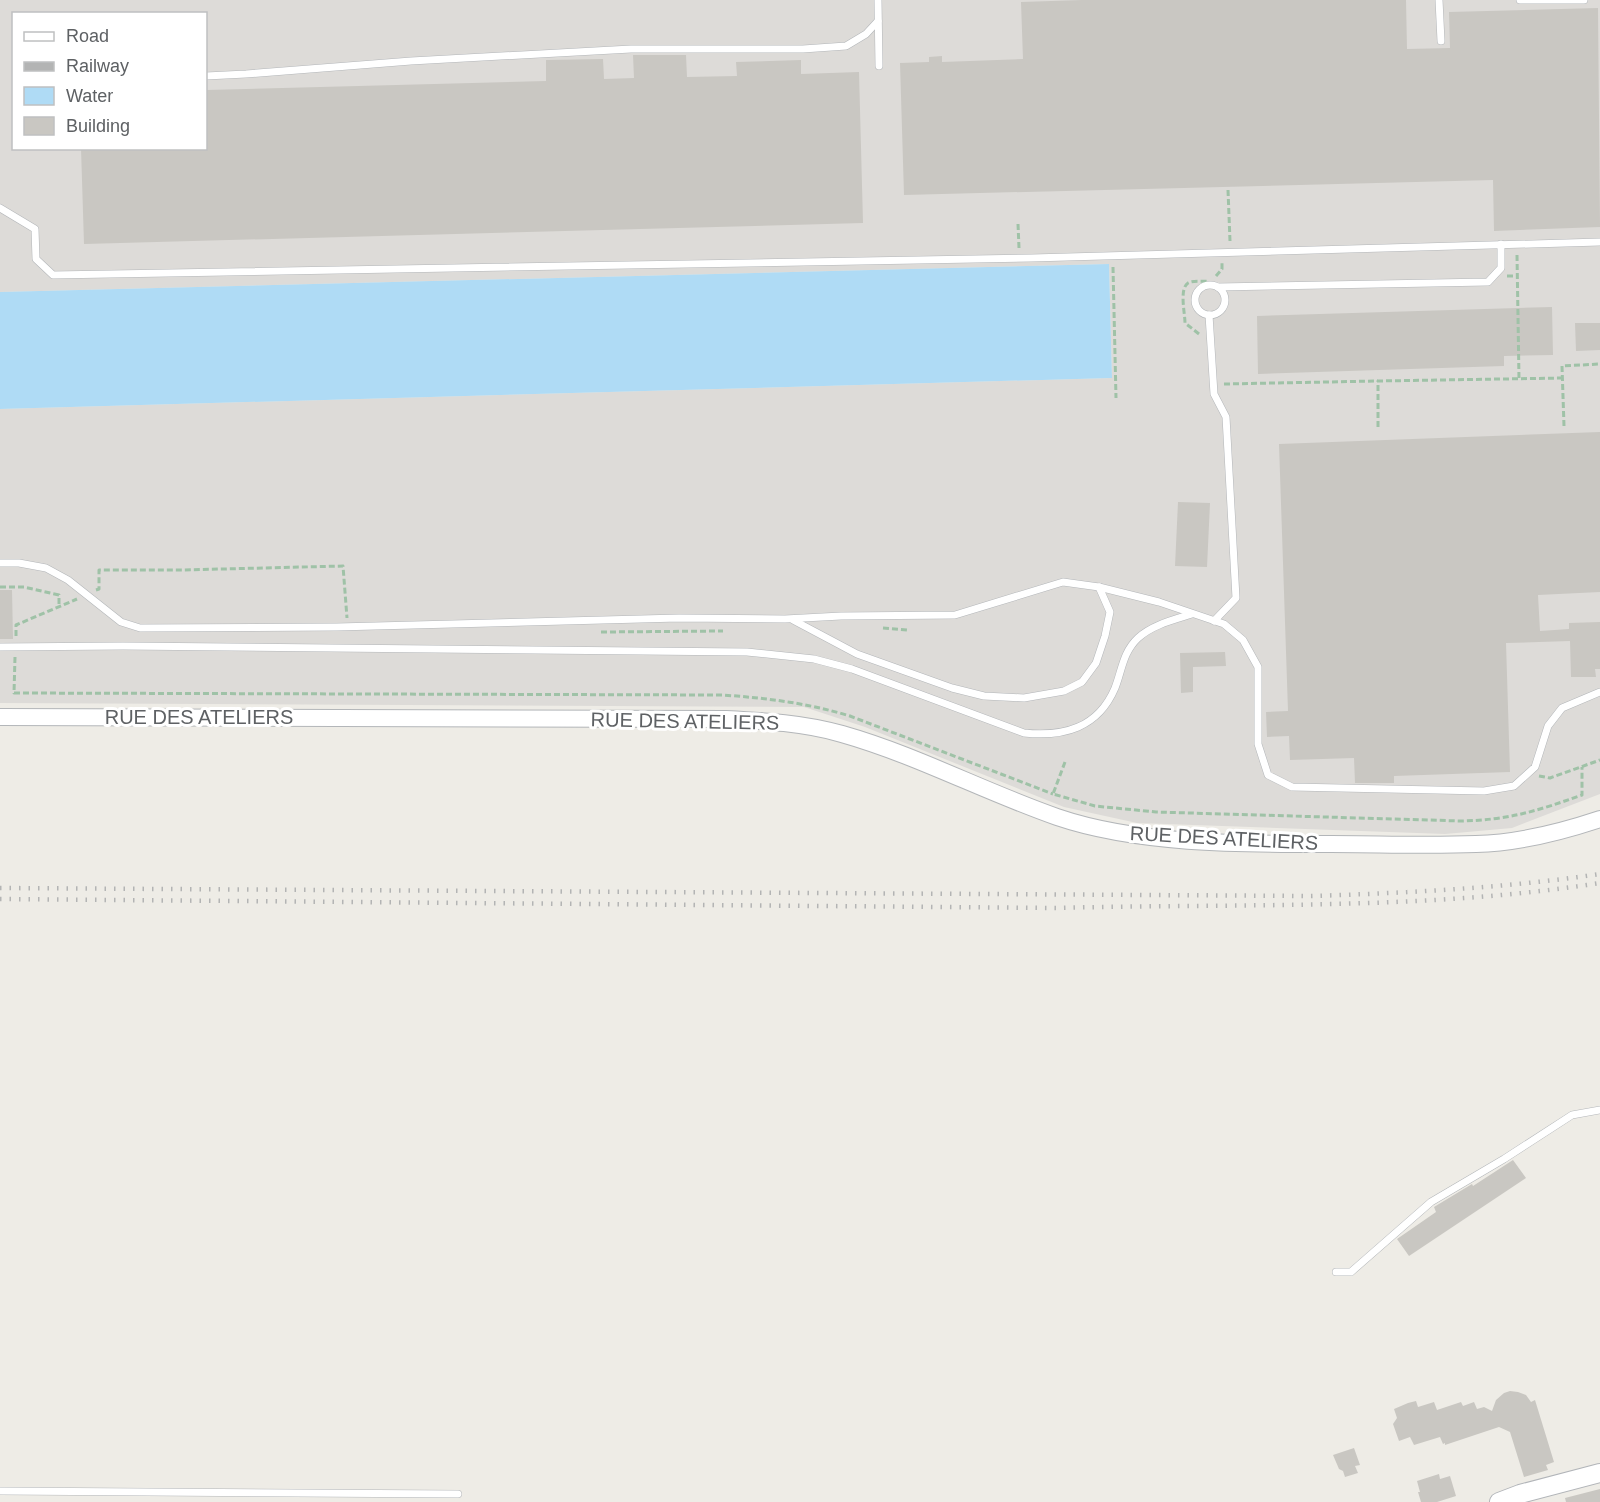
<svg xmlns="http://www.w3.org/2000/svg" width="1600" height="1502" font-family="Arial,sans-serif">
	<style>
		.industrial { fill: #dddbd8; fill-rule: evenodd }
		.water { fill: #afdbf5 }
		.building { fill: #c9c7c2 }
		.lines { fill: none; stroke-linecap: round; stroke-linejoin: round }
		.service-casing { stroke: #b3b6b9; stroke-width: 8 }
		.tertiary-casing { stroke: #b3b6b9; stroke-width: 18 }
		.secondary-casing { stroke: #b2b5b9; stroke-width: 20 }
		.path { stroke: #9fc2a7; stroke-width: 3; stroke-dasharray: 6 3; stroke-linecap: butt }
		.service { stroke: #fff; stroke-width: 7 }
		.tertiary { stroke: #fff; stroke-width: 16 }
		.secondary { stroke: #fff; stroke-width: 18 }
		.rail { stroke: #b3b4b4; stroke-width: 4.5; stroke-dasharray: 1.5 8; stroke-linecap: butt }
		.labels { text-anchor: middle; stroke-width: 6; stroke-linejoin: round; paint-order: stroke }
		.street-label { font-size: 20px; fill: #5e6164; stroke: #fff }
	</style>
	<rect width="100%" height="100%" fill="#eeece6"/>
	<!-- industrial -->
	<path class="industrial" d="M 0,0 L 1600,0 L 1600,794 L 1512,828 L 1445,834 L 1137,823 L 1064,807 L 865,727 L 804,707 L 0,703 L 0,409 L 1112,378 L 1109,264 L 0,292 ZM 14,14 L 206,14 L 206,148 L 14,148 Z"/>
	<!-- water -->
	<polygon class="water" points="1109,264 1112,378 0,409 0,292"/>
	<!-- building -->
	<g class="building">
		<polygon points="1082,0 1406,0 1407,49 1450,48 1449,12 1598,8 1600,227 1494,231 1493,180 904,195 900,63 929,62 929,57 942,56 942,62 1023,59 1021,2"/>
		<polygon points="633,55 686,55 687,77 737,76 736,62 801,60 801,74 859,72 863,223 84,244 81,148 206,148 206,90 546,81 546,60 603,59 604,79 634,78"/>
		<polygon points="1552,307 1553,355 1504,356 1504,366 1258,374 1257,316"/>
		<polygon points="1575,323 1600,323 1600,350 1576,351"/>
		<polygon points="1600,432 1600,592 1538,595 1540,631 1569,629 1569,623 1600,622 1600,669 1595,669 1596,677 1571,677 1570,641 1506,643 1510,772 1394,776 1394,783 1355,783 1354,758 1290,760 1289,736 1267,737 1266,712 1288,711 1279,444"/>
		<polygon points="1178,502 1210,503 1207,567 1175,566"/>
		<polygon points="0,590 12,590 13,639 0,639"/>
		<polygon points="1225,652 1226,666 1193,667 1193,692 1181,693 1180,653"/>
		<polygon points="1513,1160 1526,1178 1409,1256 1397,1239 1436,1212 1434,1207 1472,1184 1473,1186"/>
		<polygon points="1510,1391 1518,1392 1526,1395 1531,1402 1535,1400 1554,1462 1546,1465 1548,1470 1524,1477 1510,1432 1499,1427 1445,1445 1445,1443 1443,1444 1440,1437 1414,1445 1410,1437 1399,1441 1393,1424 1397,1418 1394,1409 1408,1403 1416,1401 1418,1407 1434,1402 1437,1410 1461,1402 1463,1406 1474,1402 1477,1409 1484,1407 1492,1411 1496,1400 1504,1393"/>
		<polygon points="1354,1448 1360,1465 1355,1466 1358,1473 1345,1477 1343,1471 1339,1469 1333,1455"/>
		<polygon points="1439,1474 1440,1479 1450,1476 1456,1496 1437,1502 1421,1502 1418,1492 1420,1492 1417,1481"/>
		<polygon points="1600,1489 1600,1502 1566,1502 1565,1498"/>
	</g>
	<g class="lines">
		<defs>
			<g id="service">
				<polyline points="878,0 879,66"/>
				<polyline points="1439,0 1441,41"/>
				<polyline points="1520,0 1584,0"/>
				<polyline points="206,76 246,74 411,61 631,49 803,49 846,46 866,34 878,21"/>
				<polyline points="0,208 35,229 36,259 53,275 1032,258 1600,242"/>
				<circle cx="1210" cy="300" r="15"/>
				<polyline points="1218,287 1488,282 1501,268 1501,244"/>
				<polyline points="1209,315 1214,394 1226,417 1236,598 1214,621"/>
				<polyline points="0,563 19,563 46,568 68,580 121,622 140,628 337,627 679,618 785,619 841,616 955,615 1063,582 1099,587 1159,602 1224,624 1243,640 1258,667 1258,744 1268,775 1292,787 1484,791 1514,786 1535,767 1548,726 1562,708 1600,692"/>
				<polyline points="793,620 857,654 952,688 984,696 1024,698 1064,691 1082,682 1096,663 1105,636 1110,612 1099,587"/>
				<path d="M 0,647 L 123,646 L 747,652 L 814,659 L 852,669 L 1024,733 C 1064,737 1098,728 1115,688 C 1122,670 1123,652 1138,638 C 1152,625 1173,620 1192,614"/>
				<polyline points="1336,1272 1351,1272 1431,1202 1504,1159 1572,1115 1600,1110"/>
				<polyline points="0,1491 458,1494"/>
			</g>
			<path id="tertiary" d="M 0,717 L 726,719 C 765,721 804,723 842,734 C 916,755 985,792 1057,817 C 1139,845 1245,844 1331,844 C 1379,844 1428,846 1476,844 C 1518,843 1561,832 1600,819"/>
			<polyline id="secondary" points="1499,1502 1520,1494 1600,1473"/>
		</defs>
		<!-- service casing -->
		<use href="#service" class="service-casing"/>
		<!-- tertiary casing -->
		<use href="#tertiary" class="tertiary-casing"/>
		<!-- secondary casing -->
		<use href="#secondary" class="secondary-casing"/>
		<!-- path -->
		<g class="path">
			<polyline points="1228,190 1230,241"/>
			<polyline points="1018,224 1019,248"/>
			<polyline points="1517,255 1519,379"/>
			<polyline points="1113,267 1116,398"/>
			<polyline points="1216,276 1222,269 1222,261"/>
			<polyline points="1507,276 1517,276"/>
			<path d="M 1199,334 L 1185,323 C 1185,313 1179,289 1188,283 C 1193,280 1203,282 1209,281"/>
			<polyline points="1224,384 1378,381"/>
			<polyline points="1564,426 1562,366 1600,364"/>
			<polyline points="1378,427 1378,381 1563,378"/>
			<polyline points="0,587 24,587 59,595 59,606"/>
			<polyline points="96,590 99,589 99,570 182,570 343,566 347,618"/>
			<polyline points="883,628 908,630"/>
			<polyline points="601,632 723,631"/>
			<polyline points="16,636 16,625 77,599"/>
			<path d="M 15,657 L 14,693 L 722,695 C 767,698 807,703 850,716 L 1053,794"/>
			<path d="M 1065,762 L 1053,794 L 1095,806 L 1156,812 L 1461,821 C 1509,820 1537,811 1582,795 L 1582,767"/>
			<polyline points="1539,776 1550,778 1600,760"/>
		</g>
		<!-- service -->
		<use href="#service" class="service"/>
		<!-- tertiary -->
		<use href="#tertiary" class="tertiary"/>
		<!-- secondary -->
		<use href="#secondary" class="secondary"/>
		<!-- rail -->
		<g class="rail">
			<path d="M 0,888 L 1311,896 C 1408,893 1504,888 1600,874"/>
			<path d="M 0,899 L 1057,908 C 1239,903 1420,911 1600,883"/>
		</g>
	</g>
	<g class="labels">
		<!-- street labels -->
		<g class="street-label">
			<text x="199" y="724">RUE DES ATELIERS</text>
			<text transform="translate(685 721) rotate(1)" y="7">RUE DES ATELIERS</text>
			<text transform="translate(1224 838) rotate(3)" y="7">RUE DES ATELIERS</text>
		</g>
	</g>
	<!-- legend -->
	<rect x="12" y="12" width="195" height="138" fill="#ffffff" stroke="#bfc0c1" stroke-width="1.5"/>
	<rect x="24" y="32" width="30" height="9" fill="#ffffff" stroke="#bfc0c1" stroke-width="1.5"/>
	<text x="66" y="42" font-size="18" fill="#5e6164">Road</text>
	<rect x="24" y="62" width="30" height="9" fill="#b3b4b4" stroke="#bfc0c1" stroke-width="1.5"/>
	<text x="66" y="72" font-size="18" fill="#5e6164">Railway</text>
	<rect x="24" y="87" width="30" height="18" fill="#afdbf5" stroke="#bfc0c1" stroke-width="1.5"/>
	<text x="66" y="102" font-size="18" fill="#5e6164">Water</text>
	<rect x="24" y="117" width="30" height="18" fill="#c9c7c2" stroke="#bfc0c1" stroke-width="1.5"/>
	<text x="66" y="132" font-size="18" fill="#5e6164">Building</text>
</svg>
